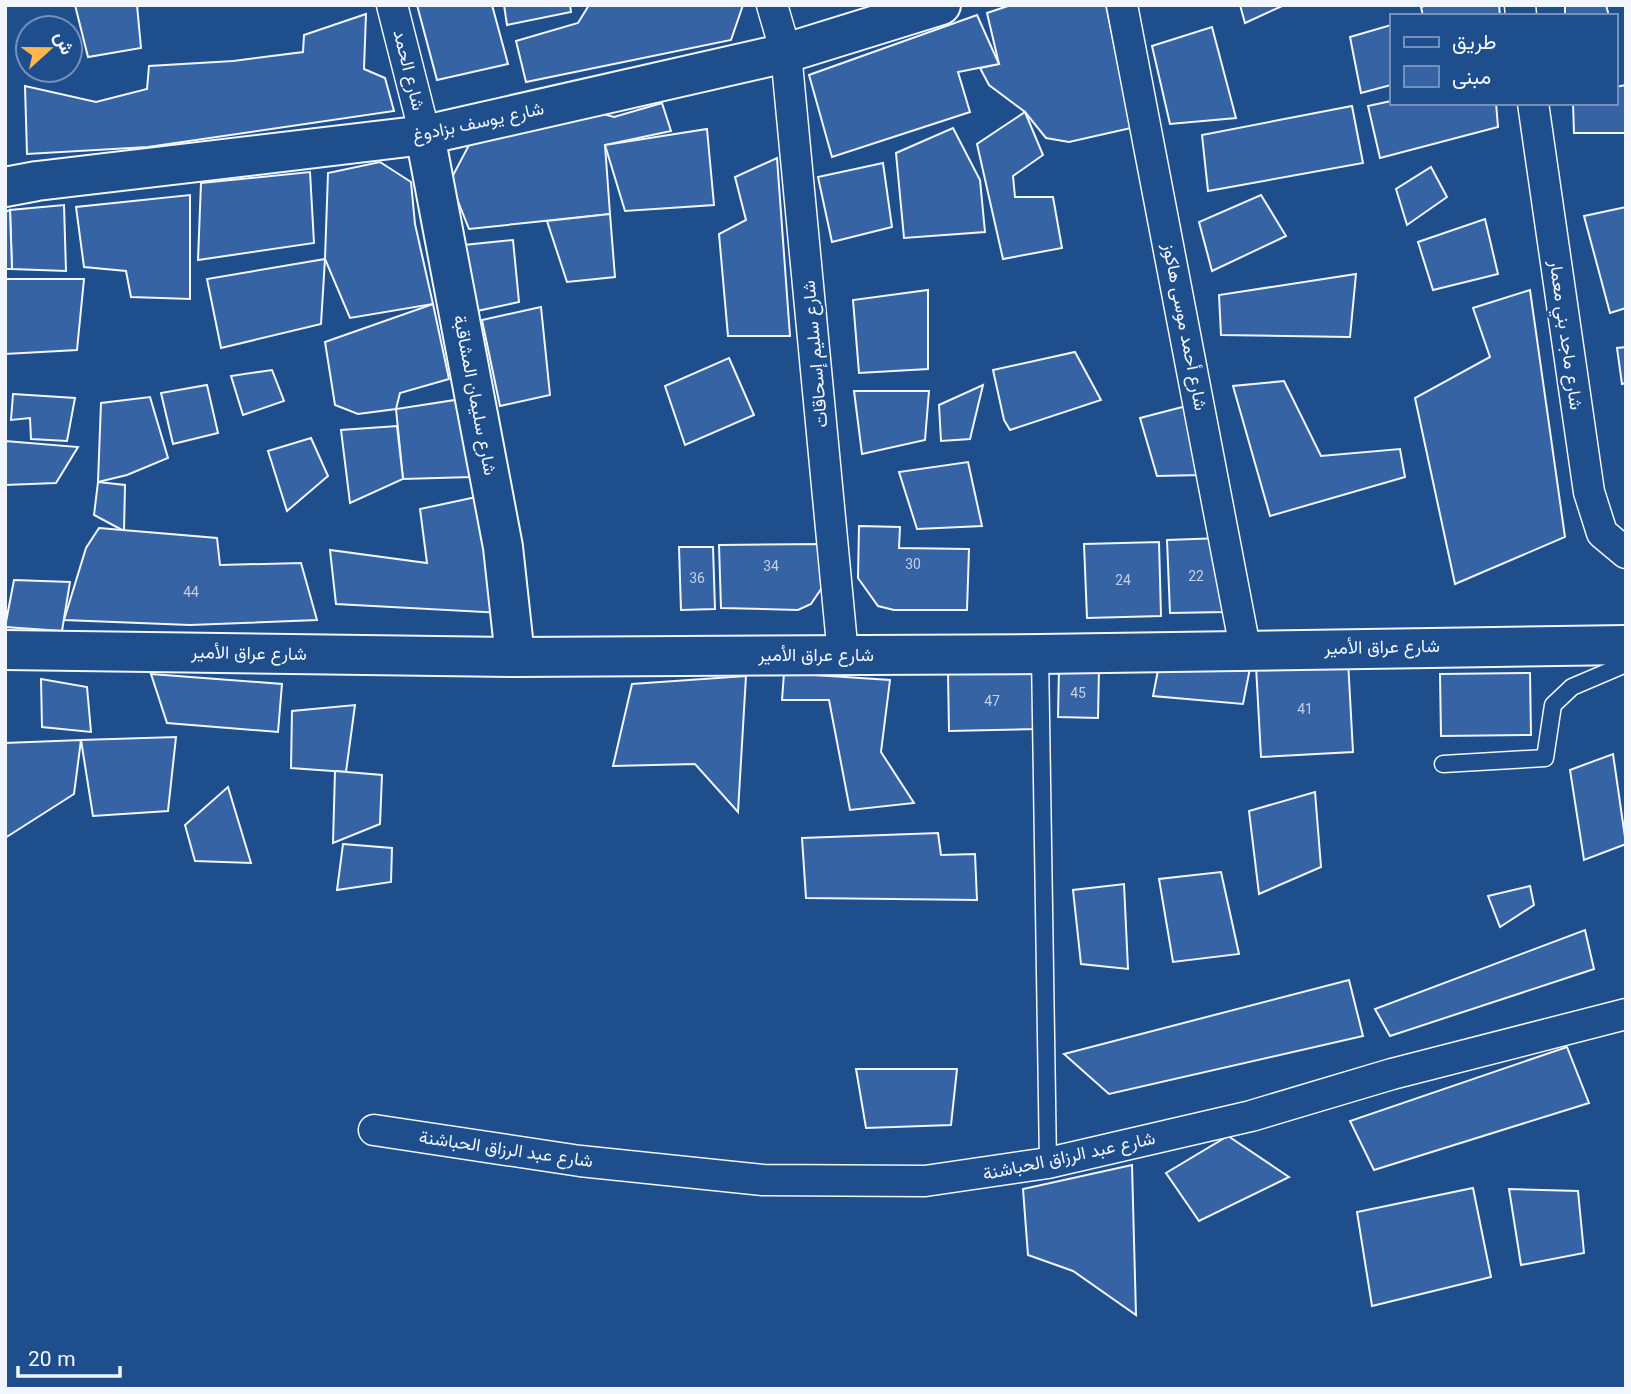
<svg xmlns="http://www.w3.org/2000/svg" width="1631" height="1394" font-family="Georgia,Vazirmatn,serif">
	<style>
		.building { fill: #3563a3; stroke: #f2f6ff; stroke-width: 2 }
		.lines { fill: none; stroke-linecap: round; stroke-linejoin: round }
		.service-casing { stroke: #f2f6ff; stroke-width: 19 }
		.minor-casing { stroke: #f2f6ff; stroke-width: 33 }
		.secondary-casing { stroke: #f2f6ff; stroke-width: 42 }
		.service { stroke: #1f4e8c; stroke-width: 16 }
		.minor { stroke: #1f4e8c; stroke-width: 30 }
		.secondary { stroke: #1f4e8c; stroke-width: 38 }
		.labels { text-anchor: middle; stroke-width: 5; stroke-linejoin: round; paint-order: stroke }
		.number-label { font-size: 14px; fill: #c3d1e8 }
		.street-label { font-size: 18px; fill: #f2f6ff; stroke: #1f4e8c }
	</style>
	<rect width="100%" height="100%" fill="#1f4e8c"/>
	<!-- building -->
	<g class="building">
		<polygon points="75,5 137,5 141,48 88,57"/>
		<polygon points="417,5 492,5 508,64 437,80"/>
		<polygon points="504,5 570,5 571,12 507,25"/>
		<polygon points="589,5 743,5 731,40 526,82 516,41 578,23"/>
		<polygon points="1011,5 1106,5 1131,128 1069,142 1046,138 1025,112 989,85 980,68 999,64 987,13"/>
		<polygon points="1240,5 1282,5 1282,6 1245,23"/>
		<polygon points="1428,5 1499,5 1500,16 1423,16 1421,7"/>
		<polygon points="1565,5 1606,5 1609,16 1565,16"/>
		<polygon points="366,14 364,69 385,78 394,111 148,147 27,154 25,86 96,102 147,89 149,66 233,61 303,52 304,35"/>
		<polygon points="977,15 999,64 958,72 970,112 832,157 809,75"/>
		<polygon points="1391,25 1391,85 1361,93 1350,37"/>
		<polygon points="1212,27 1236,118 1170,124 1152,46"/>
		<polygon points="1626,85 1626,133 1574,133 1573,103 1615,103 1615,87"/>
		<polygon points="1391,101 1391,103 1496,103 1498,127 1380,158 1368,106"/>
		<polygon points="662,103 671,131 605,145 610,214 469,229 450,181 469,145 596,112 614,117"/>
		<polygon points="1352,106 1363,163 1208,191 1202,135"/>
		<polygon points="1025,112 1043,155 1013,176 1015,197 1053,197 1062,248 1003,259 977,144"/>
		<polygon points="953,128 980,180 985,232 904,238 896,153"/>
		<polygon points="707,129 714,205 625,211 605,145"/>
		<polygon points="777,158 790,336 728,336 719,234 746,220 735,177"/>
		<polygon points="380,162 411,182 415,224 433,304 350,318 325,259 328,173"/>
		<polygon points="883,163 892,227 832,242 818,177"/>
		<polygon points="1431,167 1447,197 1407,225 1396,189"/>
		<polygon points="310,172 314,243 198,260 201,183"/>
		<polygon points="190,195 190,299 131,297 126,271 84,267 76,207"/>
		<polygon points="1261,195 1286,236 1212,271 1199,222"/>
		<polygon points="64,205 66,271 12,269 10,210"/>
		<polygon points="1626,207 1626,308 1610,313 1584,216"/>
		<polygon points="10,210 12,269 5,269 5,212"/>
		<polygon points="610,214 615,277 567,282 547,221"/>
		<polygon points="1485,219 1498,274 1433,290 1418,242"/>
		<polygon points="513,240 519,302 477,311 464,245"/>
		<polygon points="325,259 321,324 221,348 207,279"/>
		<polygon points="1356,274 1350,337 1221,335 1219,295"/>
		<polygon points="6,279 84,279 77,350 5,354"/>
		<polygon points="928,290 928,369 859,373 853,300"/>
		<polygon points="1530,290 1565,537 1455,584 1415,398 1490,357 1473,308"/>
		<polygon points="433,304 449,379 400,393 396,409 358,414 335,405 325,342"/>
		<polygon points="541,307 550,395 500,406 482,320"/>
		<polygon points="1626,347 1626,383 1622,384 1617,348"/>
		<polygon points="1075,352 1101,400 1010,430 1004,420 993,370"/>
		<polygon points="729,358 754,415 685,445 665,386"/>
		<polygon points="272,370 284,401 243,415 231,376"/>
		<polygon points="1284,381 1321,456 1400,449 1405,477 1270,516 1233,386"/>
		<polygon points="207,385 218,433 173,444 161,393"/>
		<polygon points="983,385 970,439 941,441 939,405"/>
		<polygon points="854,391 929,391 925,440 862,454"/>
		<polygon points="13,394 75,398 67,441 31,439 30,418 11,420"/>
		<polygon points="150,397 168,458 127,475 98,482 101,403"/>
		<polygon points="455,400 472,477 403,479 396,409"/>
		<polygon points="1190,405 1201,475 1157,476 1140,418"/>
		<polygon points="397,426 403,479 350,503 341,430"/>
		<polygon points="311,438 328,476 287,511 268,451"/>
		<polygon points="5,441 78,447 56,483 5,485"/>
		<polygon points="968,462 982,526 917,529 899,472"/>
		<polygon points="98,482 125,485 124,531 94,515"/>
		<polygon points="481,496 502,613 336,604 330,550 427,563 420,509"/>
		<polygon points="859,526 900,527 899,548 969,549 967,610 894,610 878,606 858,578"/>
		<polygon points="99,528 217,538 220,565 301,563 317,620 190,625 64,620 86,548"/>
		<polygon points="1222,538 1225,612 1170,613 1167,540"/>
		<polygon points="1159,542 1161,616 1087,618 1084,544"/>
		<polygon points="823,544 823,586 811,604 798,610 721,608 719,545"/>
		<polygon points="679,547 713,547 715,609 681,610"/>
		<polygon points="14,580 70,582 62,631 5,627"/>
		<polygon points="1160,660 1251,663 1243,704 1153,696"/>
		<polygon points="1348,660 1353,752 1261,757 1256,666"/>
		<polygon points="1059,668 1099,669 1098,718 1058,717"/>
		<polygon points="1035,671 1036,729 949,731 948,673"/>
		<polygon points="784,673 890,680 881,752 914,803 850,810 829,700 782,700"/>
		<polygon points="1530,673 1531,735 1441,736 1440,674"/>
		<polygon points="151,674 282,684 278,732 167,723"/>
		<polygon points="746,676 738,812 695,764 613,766 632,684"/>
		<polygon points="41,679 87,687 91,732 42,727"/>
		<polygon points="355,705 346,772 291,768 292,711"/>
		<polygon points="176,737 168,811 93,816 81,740"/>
		<polygon points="81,740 74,794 5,838 5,743"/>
		<polygon points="1613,754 1626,844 1584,860 1570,770"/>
		<polygon points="335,771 382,775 380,824 333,843"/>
		<polygon points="228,787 251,863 195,861 185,825"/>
		<polygon points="1315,792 1321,867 1259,894 1249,811"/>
		<polygon points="938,833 941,855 975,854 977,900 806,898 802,838"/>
		<polygon points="343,844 392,848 391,882 337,890"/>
		<polygon points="1221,872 1239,954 1173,962 1159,879"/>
		<polygon points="1124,884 1128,969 1081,964 1073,890"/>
		<polygon points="1530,886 1534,905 1500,927 1488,896"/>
		<polygon points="1585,930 1594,969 1390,1036 1375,1009"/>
		<polygon points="1349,980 1363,1036 1109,1094 1064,1054"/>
		<polygon points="1567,1047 1589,1103 1374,1170 1350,1121"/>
		<polygon points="856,1069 957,1069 951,1125 866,1128"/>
		<polygon points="1228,1136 1289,1177 1199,1221 1166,1173"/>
		<polygon points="1132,1165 1136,1315 1073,1271 1028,1255 1023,1189"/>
		<polygon points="1473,1188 1491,1277 1372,1306 1357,1212"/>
		<polygon points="1509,1189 1578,1191 1584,1253 1521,1265"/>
	</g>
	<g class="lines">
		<defs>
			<g id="service">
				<polyline points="1040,654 1048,1163"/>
				<polyline points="1443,764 1545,758 1553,705 1572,687 1626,664"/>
			</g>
			<g id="minor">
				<polyline points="392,5 425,135"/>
				<polyline points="772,5 786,53 843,655"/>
				<polyline points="1122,5 1245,648"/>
				<polyline points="1520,5 1521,16"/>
				<polyline points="1533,103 1589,492 1602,533 1626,553"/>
				<polyline points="374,1130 580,1161 763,1180 925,1181 1048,1163 1251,1116 1392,1074 1626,1014"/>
			</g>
			<g id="secondary">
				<polyline points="425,135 503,547 515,657"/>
				<polyline points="5,187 37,181 425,135 786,53 941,5"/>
				<polyline points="5,650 515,657 1040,654 1626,645"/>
			</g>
		</defs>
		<!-- service casing -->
		<use href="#service" class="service-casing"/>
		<!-- minor casing -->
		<use href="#minor" class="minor-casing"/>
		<!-- secondary casing -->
		<use href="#secondary" class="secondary-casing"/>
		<!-- service -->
		<use href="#service" class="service"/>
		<!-- minor -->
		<use href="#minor" class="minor"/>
		<!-- secondary -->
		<use href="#secondary" class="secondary"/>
	</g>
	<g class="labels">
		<!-- number labels -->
		<g class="number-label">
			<text x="913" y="569">30</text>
			<text x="771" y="571">34</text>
			<text x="1196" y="581">22</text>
			<text x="697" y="583">36</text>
			<text x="1123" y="585">24</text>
			<text x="191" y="597">44</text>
			<text x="1078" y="698">45</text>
			<text x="992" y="706">47</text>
			<text x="1305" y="714">41</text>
		</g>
		<!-- street labels -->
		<g class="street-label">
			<text transform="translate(409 70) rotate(76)" y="6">شارع الحمد</text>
			<text transform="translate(478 122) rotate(-12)" y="6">شارع يوسف بزادوغ</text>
			<text transform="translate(1185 327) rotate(79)" y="6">شارع أحمد موسى هاكوز</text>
			<text transform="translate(1566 335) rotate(82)" y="6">شارع ماجد بني معمار</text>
			<text transform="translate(815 354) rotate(-95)" y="6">شارع سليم إسحاقات</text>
			<text transform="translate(475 395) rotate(79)" y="6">شارع سليمان المشاقبة</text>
			<text transform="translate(1382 647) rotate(-1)" y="6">شارع عراق الأمير</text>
			<text transform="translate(249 653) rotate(1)" y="6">شارع عراق الأمير</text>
			<text x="816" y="661">شارع عراق الأمير</text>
			<text transform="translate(506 1149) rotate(8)" y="6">شارع عبد الرزاق الحباشنة</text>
			<text transform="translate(1069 1156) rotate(-12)" y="6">شارع عبد الرزاق الحباشنة</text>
		</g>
	</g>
	<!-- border -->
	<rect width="1631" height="1394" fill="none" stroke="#f2f6ff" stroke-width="14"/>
	<!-- legend -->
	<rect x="1390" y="14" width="228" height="91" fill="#1f4e8c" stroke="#7391ba" stroke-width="2"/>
	<rect x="1404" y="37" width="35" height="10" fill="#1f4e8c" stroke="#7391ba" stroke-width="2"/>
	<text x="1452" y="49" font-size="21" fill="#f2f6ff">طريق</text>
	<rect x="1404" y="66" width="35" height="21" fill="#3563a3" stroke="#7391ba" stroke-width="2"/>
	<text x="1452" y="84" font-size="21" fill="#f2f6ff">مبنى</text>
	<!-- north arrow -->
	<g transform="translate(49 49) rotate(69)"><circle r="33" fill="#1f4e8c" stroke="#7391ba" stroke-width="2"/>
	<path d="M0-5L12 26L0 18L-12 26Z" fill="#ffb74d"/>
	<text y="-10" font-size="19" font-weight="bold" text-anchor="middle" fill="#f2f6ff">ش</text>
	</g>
	<!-- scale -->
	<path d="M18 1366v10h102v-10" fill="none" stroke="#f2f6ff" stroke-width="3.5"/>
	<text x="28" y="1366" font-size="21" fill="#f2f6ff" stroke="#1f4e8c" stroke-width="5" paint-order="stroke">20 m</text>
</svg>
